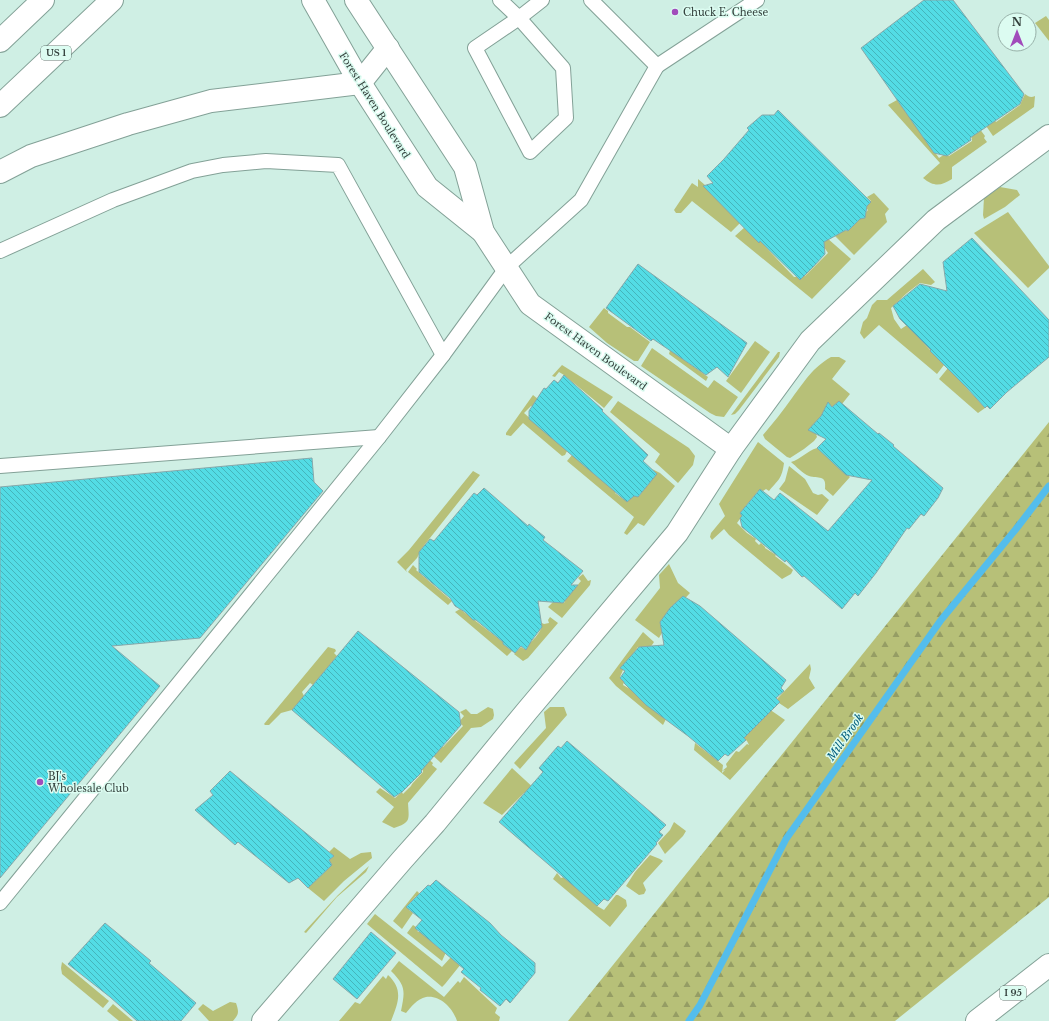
<svg xmlns="http://www.w3.org/2000/svg" width="1049" height="1021" font-family="'Libre Baskerville',serif">
	<style>
		.grass { fill: #b7c078 }
		.forest { fill: url(#forest-firs) }
		.lines { fill: none; stroke-linecap: round; stroke-linejoin: round }
		.stream { stroke: #54bdec; stroke-width: 7 }
		.building { fill: url(#building-back-hatch); stroke: #87a8aa }
		.lane-casing { stroke: #83a197; stroke-width: 16 }
		.street-casing { stroke: #83a197; stroke-width: 24 }
		.highway-casing { stroke: #83a197; stroke-width: 24 }
		.lane { stroke: #fff; stroke-width: 14 }
		.street { stroke: #fff; stroke-width: 22 }
		.highway { stroke: #fff; stroke-width: 22 }
		.poi-dot { fill: #a14cbb; stroke: #dcfcf1; stroke-width: 1.5 }
		.labels { text-anchor: middle; stroke-width: 3; stroke-linejoin: round; paint-order: stroke }
		.shield { fill: #dcfcf1; stroke: #667872; stroke-width: 1 }
		.shield-label { font-size: 9px; font-weight: bold; fill: #33403c }
		.poi-label { font-size: 10px; fill: #33403c; stroke: #dcfcf1; text-anchor: start }
		.street-label { font-size: 10px; fill: #33403c; stroke: #dcfcf1 }
		.water-label { font-size: 11px; font-style: italic; fill: #045d7c; stroke: #dcfcf1 }
	</style>
	<defs>
		<pattern id="forest-firs" width="22" height="20" patternUnits="userSpaceOnUse"><rect width="22" height="20" fill="#b7c078"/><path d="M5 1l3.5 6h-7zM16 11l3.5 6h-7z" fill="#959d64"/></pattern>
		<pattern id="building-back-hatch" width="6" height="6" patternUnits="userSpaceOnUse"><rect width="6" height="6" fill="#53dce5"/><path d="M-1 5l2 2M0 0l6 6M5-1l2 2" fill="none" stroke="#45b4bb"/></pattern>
	</defs>
	<rect width="100%" height="100%" fill="#cfefe4"/>
	<!-- grass -->
	<g class="grass">
		<polygon points="1046,16 1049,20 1049,41 1035,23"/>
		<path d="M 1025,94 C 1029,97 1031,98 1035,96 L 1034,107 L 993,136 L 982,120 L 985,107 L 996,122 L 1020,105 Z"/>
		<path d="M 897,100 L 939,158 L 945,154 L 949,156 L 972,141 L 971,131 L 976,124 L 985,136 L 984,138 L 987,142 L 952,167 L 952,179 C 941,186 934,187 923,178 L 940,163 L 888,105 Z"/>
		<polygon points="698,179 705,185 704,186 740,223 731,232 692,201 681,213 676,213 674,210 692,183 698,187"/>
		<polygon points="1000,187 1017,190 1020,195 1005,207 984,219 983,215 984,198"/>
		<polygon points="874,193 889,209 885,214 887,222 854,255 833,234 836,223 845,231 848,231 868,210 866,208 871,201 867,197"/>
		<polygon points="1008,212 1049,266 1049,268 1028,288 974,233"/>
		<polygon points="745,227 759,242 760,241 794,277 805,276 828,253 822,244 827,238 851,259 812,299 735,236"/>
		<polygon points="923,269 935,282 931,285 920,283 907,293 891,308 894,319 901,329 907,325 944,365 937,374 879,325 864,339 860,333 863,322 867,318 872,305 877,300 887,300"/>
		<polygon points="604,308 608,311 608,313 627,327 630,327 650,342 638,361 634,361 607,343 589,327"/>
		<polygon points="755,341 770,352 741,393 726,381"/>
		<polygon points="671,347 674,353 708,377 706,381 669,354"/>
		<polygon points="652,348 708,388 714,380 738,397 724,417 716,416 710,413 641,366"/>
		<polygon points="778,352 780,352 779,357 739,410 735,414 731,415"/>
		<path d="M 831,357 L 839,357 L 846,361 L 832,379 L 850,394 L 842,404 L 832,407 L 830,405 L 816,434 L 817,437 L 814,441 L 804,449 L 790,458 L 787,457 L 765,439 L 763,435 C 773,423 783,411 792,398 C 805,381 812,368 831,357 Z"/>
		<polygon points="562,365 613,397 604,408 564,375 559,372 555,377 552,376"/>
		<polygon points="948,368 985,408 978,413 939,379"/>
		<polygon points="533,395 538,399 533,406 531,406 524,413 567,451 565,455 562,456 523,423 511,436 506,435 506,433"/>
		<polygon points="618,401 689,448 695,456 693,465 678,483 655,462 660,454 610,412"/>
		<path d="M 758,442 L 784,463 C 782,479 778,480 769,491 L 766,489 L 763,491 L 758,491 L 740,513 L 742,516 L 737,523 L 747,533 L 756,539 L 755,541 L 759,545 L 761,543 L 765,547 L 765,548 L 776,555 L 775,556 L 793,570 L 791,574 L 782,579 L 729,535 L 724,529 L 712,540 L 710,537 L 711,533 L 725,516 L 719,504 Z"/>
		<path d="M 817,448 L 842,471 L 843,471 L 850,477 L 833,496 L 825,489 C 827,474 818,479 809,476 C 803,474 796,466 791,462 C 801,459 807,451 817,448 Z"/>
		<polygon points="572,455 588,469 615,490 615,493 623,499 627,499 628,501 633,496 639,496 644,490 654,471 652,469 660,473 675,486 644,526 638,523 627,535 624,533 634,517 567,461"/>
		<polygon points="789,466 805,479 813,493 818,495 822,494 829,500 817,515 779,489 785,481"/>
		<polygon points="473,471 480,475 422,548 417,558 406,570 407,572 397,562 409,550"/>
		<polygon points="669,564 678,583 690,593 676,608 680,602 679,600 670,608 664,629 659,638 635,620 660,588 659,575"/>
		<polygon points="413,565 417,569 416,570 452,601 448,605 408,572"/>
		<polygon points="583,574 588,581 591,580 590,585 562,618 548,607 555,600 563,603 565,602 565,600 581,581 578,578"/>
		<polygon points="460,609 503,642 503,644 512,651 507,656 455,612"/>
		<path d="M 550,617 L 558,623 L 528,658 L 523,661 L 514,654 L 521,647 L 524,649 C 530,643 543,632 542,623 L 544,624 L 549,623 L 548,620 Z"/>
		<polygon points="643,632 654,642 648,651 644,647 638,647 622,669 623,670 620,677 624,682 623,685 630,689 631,688 666,719 663,725 616,686 609,678"/>
		<polygon points="328,647 335,649 336,651 334,653 337,656 313,685 310,683 302,692 304,696 292,710 281,713 269,725 265,725 264,724"/>
		<polygon points="810,664 811,669 809,678 815,688 788,709 779,703 780,702 777,699"/>
		<polygon points="488,707 493,709 494,715 493,719 481,727 471,728 441,763 428,751 438,747 443,747 463,726 459,722 464,716 460,712 466,709 471,714 477,714"/>
		<polygon points="550,707 564,707 567,715 520,769 514,763 546,728 544,712"/>
		<polygon points="769,709 785,720 730,780 694,750 695,743 723,765 722,773 725,770 722,771 727,767 726,764 736,751 739,752 747,744 749,745 747,741 744,738"/>
		<path d="M 420,752 L 433,763 L 432,765 L 437,769 L 408,803 C 409,820 411,822 394,828 L 382,822 L 394,807 L 376,792 L 380,788 L 395,798 L 402,792 L 403,794 L 411,786 L 412,784 L 423,772 Z"/>
		<polygon points="512,768 537,791 524,793 502,815 483,803"/>
		<polygon points="674,822 686,831 683,836 665,854 658,843 670,830"/>
		<polygon points="334,847 350,859 361,853 371,852 372,858 344,881 324,901 308,888 332,865 329,860 334,856 329,852"/>
		<polygon points="650,855 660,859 663,861 643,883 646,890 644,894 639,895 626,886 635,872"/>
		<polygon points="369,866 366,872 337,897 306,933 304,932 338,895"/>
		<polygon points="557,873 561,878 564,877 597,906 604,910 616,895 618,895 626,900 627,906 610,927 553,879"/>
		<polygon points="417,891 419,893 418,896 416,896 409,904 409,910 413,913 402,929 393,921"/>
		<polygon points="375,914 442,967 451,957 461,964 445,984 442,987 441,986 367,924"/>
		<polygon points="413,925 416,927 418,932 420,932 445,953 447,950 442,961 407,933"/>
		<path d="M 399,961 L 444,997 L 458,981 L 460,983 L 464,977 L 497,1008 L 495,1013 L 500,1017 L 499,1021 L 457,1021 C 453,1008 440,995 426,997 C 417,999 411,1007 406,1013 L 401,1011 C 405,991 406,986 391,971 Z"/>
		<polygon points="62,962 109,1001 103,1008 62,974 61,968"/>
		<path d="M 388,975 C 404,990 398,1003 391,1021 L 339,1021 L 355,1002 L 360,1004 L 383,976 L 386,979 Z"/>
		<path d="M 230,1002 L 236,1003 C 239,1012 239,1014 233,1021 L 209,1021 L 198,1009 L 203,1004 L 213,1011 Z"/>
		<polygon points="113,1004 133,1021 119,1021 107,1011"/>
	</g>
	<!-- forest -->
	<polygon class="forest" points="1049,422 1049,897 895,1021 568,1021"/>
	<g class="lines">
		<!-- stream -->
		<polyline class="stream" points="689,1021 700,1005 786,839 941,620 1016,529 1049,486"/>
	</g>
	<!-- building -->
	<g class="building">
		<polygon points="924,0 953,0 1024,94 1020,104 970,138 971,140 947,156 934,153 861,48"/>
		<polygon points="778,110 871,202 867,206 865,218 860,219 848,231 846,230 824,242 825,254 813,267 800,280 760,241 759,243 703,186 713,183 707,176 724,159 749,130 747,128 762,115 774,115"/>
		<polygon points="972,238 1049,320 1049,357 1007,392 990,409 987,406 985,408 967,388 930,351 931,350 900,319 893,306 920,284 947,291 943,262"/>
		<polygon points="638,264 747,343 728,377 717,367 706,375 653,339 651,341 606,308"/>
		<polygon points="564,375 603,410 602,411 648,455 643,461 657,474 638,497 634,496 627,502 529,419 529,411 544,388 546,389 554,380 558,383"/>
		<polygon points="839,401 878,434 879,433 894,445 893,446 943,488 938,498 924,516 921,514 909,529 907,528 876,573 858,596 855,593 842,609 804,576 802,577 786,560 785,562 742,527 740,518 742,516 740,513 760,489 774,500 780,493 828,531 872,480 846,475 817,448 826,439 808,430 821,416 828,402 832,407"/>
		<polygon points="312,458 314,482 323,491 200,638 112,646 160,686 0,878 0,487"/>
		<polygon points="484,488 528,526 529,524 545,537 543,540 583,571 571,585 578,585 563,603 538,601 542,627 532,640 526,650 521,646 515,653 503,644 503,642 476,620 473,620 465,612 455,606 450,598 419,572 419,552 430,539 434,541 474,493 477,495"/>
		<polygon points="683,596 700,606 786,680 781,688 784,691 776,698 780,702 744,738 746,740 728,756 725,754 718,761 688,736 646,705 624,683 624,682 620,678 625,671 620,668 639,647 664,645 660,622 670,608"/>
		<polygon points="358,631 459,712 461,725 421,771 422,772 402,792 394,797 292,710"/>
		<polygon points="567,741 666,825 659,832 663,835 656,843 657,844 608,901 604,899 597,906 499,822 543,772 539,768 558,746 561,748"/>
		<polygon points="230,771 334,856 329,860 332,865 308,888 298,878 289,883 238,842 235,845 195,810 213,795 210,791"/>
		<polygon points="436,880 490,923 501,935 535,963 535,973 510,1003 506,999 500,1006 480,990 481,988 461,972 464,969 415,928 422,920 406,907 428,885 430,886"/>
		<polygon points="105,923 151,961 149,963 196,1003 181,1021 137,1021 110,997 68,964"/>
		<polygon points="371,932 396,953 357,999 333,979"/>
	</g>
	<g class="lines">
		<defs>
			<g id="lane">
				<polyline points="500,0 519,18 542,0"/>
				<polygon points="519,18 563,68 566,118 530,152 475,48"/>
				<polyline points="657,66 757,0"/>
				<polyline points="0,251 113,200 192,171 223,165 266,161 338,165 443,355"/>
				<polyline points="0,466 379,437"/>
				<polyline points="0,903 379,437 443,355 507,267 581,200 657,66 591,0"/>
			</g>
			<g id="street">
				<polyline points="313,0 360,83 427,187 483,232"/>
				<polyline points="356,0 465,167 483,232 530,304 731,449"/>
				<polyline points="263,1021 402,860 435,823 527,711 677,533 731,449 810,341 936,220 1049,136"/>
			</g>
			<g id="highway">
				<polyline points="0,41 43,0"/>
				<polyline points="0,106 112,0"/>
				<polyline points="0,172 31,156 128,124 211,101 360,83 388,48"/>
				<polyline points="977,1021 1049,965"/>
			</g>
		</defs>
		<!-- lane casing -->
		<use href="#lane" class="lane-casing"/>
		<!-- street casing -->
		<use href="#street" class="street-casing"/>
		<!-- highway casing -->
		<use href="#highway" class="highway-casing"/>
		<!-- lane -->
		<use href="#lane" class="lane"/>
		<!-- street -->
		<use href="#street" class="street"/>
		<!-- highway -->
		<use href="#highway" class="highway"/>
	</g>
	<!-- markers -->
	<g class="poi-dot">
		<circle cx="675" cy="12" r="4"/>
		<circle cx="40" cy="782" r="4"/>
	</g>
	<g class="labels">
		<!-- shield labels -->
		<g class="shield">
			<rect x="41" y="46" width="30" height="14" rx="3"/>
			<rect x="1000" y="986" width="26" height="14" rx="3"/>
		</g>
		<g class="shield-label">
			<text x="56" y="56">US 1</text>
			<text x="1013" y="996">I 95</text>
		</g>
		<!-- poi labels -->
		<g class="poi-label">
			<text x="683" y="16">Chuck E. Cheese</text>
			<text x="48" y="780">BJ's<tspan x="48" dy="12">Wholesale Club</tspan></text>
		</g>
		<!-- street labels -->
		<g class="street-label">
			<text transform="translate(375 105) rotate(58)" y="4">Forest Haven Boulevard</text>
			<text transform="translate(596 351) rotate(36)" y="4">Forest Haven Boulevard</text>
		</g>
		<!-- water labels -->
		<g class="water-label">
			<text transform="translate(845 737) rotate(-55)" y="4">Mill Brook</text>
		</g>
	</g>
	<!-- north arrow -->
	<g transform="translate(1017 32)"><circle r="19" fill="#dcfcf1" stroke="#98b1a9"/>
	<path d="M0-3L7 15L0 10L-7 15Z" fill="#a14cbb"/>
	<text y="-6" font-size="11" font-weight="bold" text-anchor="middle" fill="#33403c">N</text>
	</g>
</svg>
